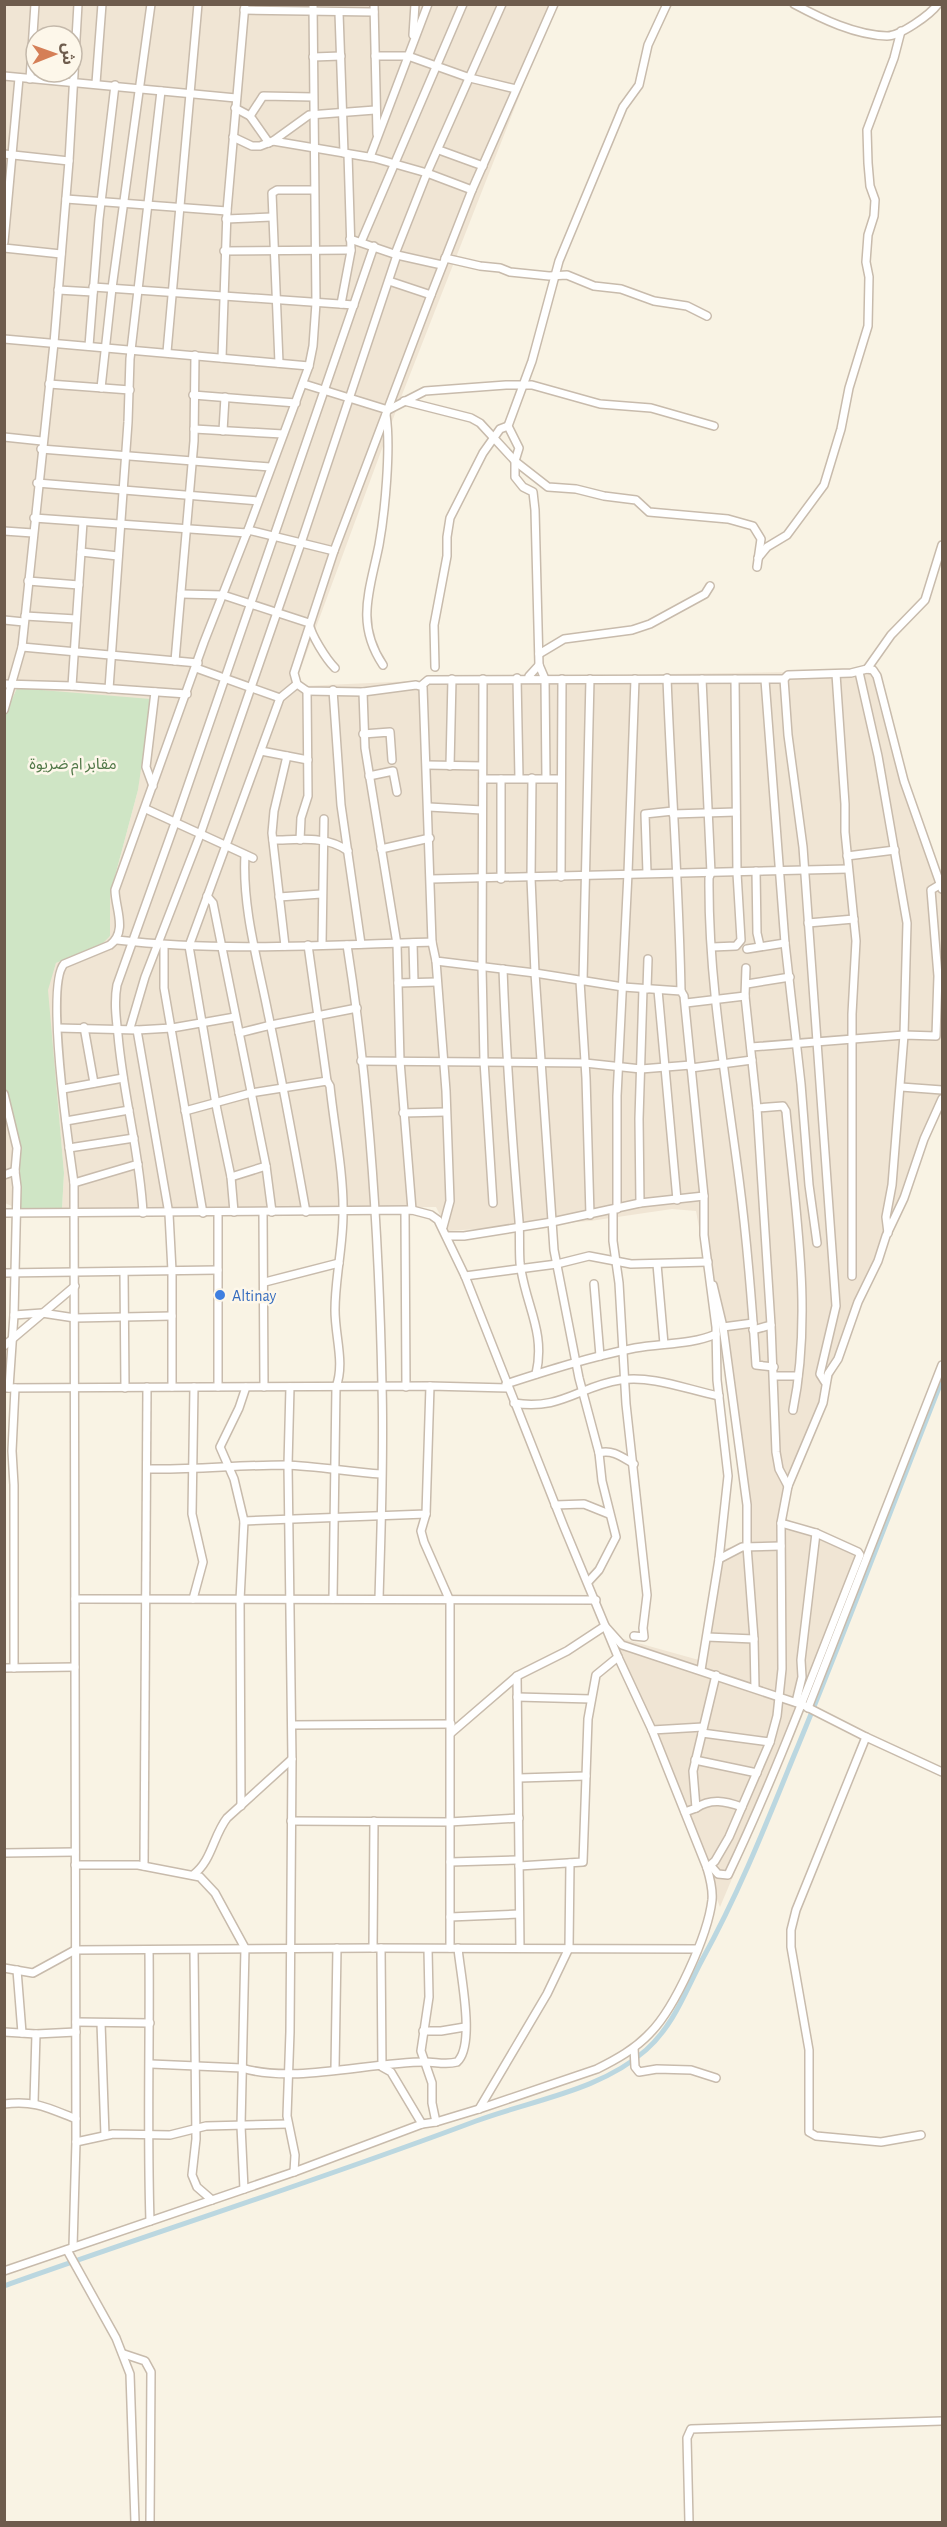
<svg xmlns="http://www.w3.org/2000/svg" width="947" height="2527" font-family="'Alegreya Sans','Noto Sans Arabic',sans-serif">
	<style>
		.residential { fill: #f0e5d4; fill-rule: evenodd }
		.green { fill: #cfe5c5 }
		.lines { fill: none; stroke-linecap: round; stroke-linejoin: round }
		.canal { stroke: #bbd7e0; stroke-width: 5 }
		.minor-casing { stroke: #c8bbac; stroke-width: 10 }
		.minor { stroke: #fff; stroke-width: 7 }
		.shop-dot { fill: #3f7fe0; stroke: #fdf7ea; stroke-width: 2 }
		.labels { text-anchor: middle; stroke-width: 5; stroke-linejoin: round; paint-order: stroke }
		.park-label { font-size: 16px; fill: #537949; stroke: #fdf7ea }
		.shop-label { font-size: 16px; fill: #366cbe; stroke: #fdf7ea; text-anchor: start }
	</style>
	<rect width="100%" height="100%" fill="#f9f3e4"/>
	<!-- residential -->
	<g class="residential">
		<path d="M 5,5 L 555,5 L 400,400 L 298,676 L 303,686 L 527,676 L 618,678 L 663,674 L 870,671 L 875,680 L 879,705 L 942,897 L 942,1103 L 778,1515 L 860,1553 L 804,1708 L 720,1907 L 613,1636 L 706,1662 L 721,1549 L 747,1545 L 746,1499 L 734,1419 L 696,1211 L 672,1209 L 590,1221 L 448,1231 L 436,1207 L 62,1209 L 64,1173 L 47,990 L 56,963 L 110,936 L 110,895 L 138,790 L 140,767 L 17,688 L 5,717 ZM 36,36 L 72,36 L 72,72 L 36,72 Z"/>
		<polygon points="4,1081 18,1148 16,1208 5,1203"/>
	</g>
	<!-- green -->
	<polygon class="green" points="17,688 151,699 138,790 110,895 110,936 103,943 56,963 48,990 64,1173 62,1209 16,1208 18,1148 4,1081 4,717"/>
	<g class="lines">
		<!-- canal -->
		<path class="canal" d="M 4,2286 C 161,2230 320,2180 476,2121 C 532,2100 600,2091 646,2050 C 674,2025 685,1992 702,1960 C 738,1895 765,1827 793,1758 C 845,1633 892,1506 942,1380"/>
		<defs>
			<g id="minor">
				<polyline points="374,4 377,134"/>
				<polyline points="554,4 472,190 431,295 334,551 294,673 297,684 307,691 363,692 416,685 423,687 432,942 436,961 535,973 623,987 681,991 684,996 704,1196 704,1235 716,1327 717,1380 728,1476 719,1559 701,1670"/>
				<path d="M 794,4 C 822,19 855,35 887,36 C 900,36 930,15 938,4"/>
				<polyline points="244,10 374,12"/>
				<polyline points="339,13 344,153"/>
				<polyline points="413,35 415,4"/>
				<polyline points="375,56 408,56 470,78 516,89"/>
				<polyline points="313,57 341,56"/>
				<polyline points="4,76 236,98"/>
				<polyline points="30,79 35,4"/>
				<polyline points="96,83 102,4"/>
				<polyline points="235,108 250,116 269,143"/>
				<polyline points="250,116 263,96 313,97"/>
				<polyline points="233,137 252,146 260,146 273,141 309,115 375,110"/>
				<polyline points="273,141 374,158 427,173 472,190"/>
				<polyline points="439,150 483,166"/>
				<polyline points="4,154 69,161"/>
				<polyline points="370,157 428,4"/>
				<polyline points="66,199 227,211"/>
				<polyline points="226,219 272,217"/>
				<polyline points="350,239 397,255 442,265"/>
				<polyline points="4,242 19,78"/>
				<polyline points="361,242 463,4"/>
				<polyline points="4,248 61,254"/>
				<polyline points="224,251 351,250"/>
				<polyline points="395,254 427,173 502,4"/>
				<polyline points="445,258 480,266 500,268 510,272 549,276 567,275 594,286 621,289 654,301 687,306 707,316"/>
				<polyline points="389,281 431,295"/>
				<polyline points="93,287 354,305"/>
				<polyline points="58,290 93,292"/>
				<polyline points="341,304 351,251 348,154"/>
				<polyline points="4,339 309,366"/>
				<polyline points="89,346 99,219 115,85"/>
				<polyline points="167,352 198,4"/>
				<polyline points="222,358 227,211 245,4"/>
				<polyline points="279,363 272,193 277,190 314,190"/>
				<polyline points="49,384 130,390"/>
				<polyline points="304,384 388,410 425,391 506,385 532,385 600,404 651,408 714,426"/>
				<polyline points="101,388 112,288 151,4"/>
				<polyline points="193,395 296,403"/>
				<polyline points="404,401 471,418 480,423 516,462 548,487 576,489 604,496 636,500 649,512 728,519 753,526 761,539 757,567"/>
				<polyline points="194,429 283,434"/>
				<polyline points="223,431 225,397"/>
				<polyline points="4,437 42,441"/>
				<polyline points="41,449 270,467"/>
				<polyline points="37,483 258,501"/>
				<polyline points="34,518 247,533"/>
				<polyline points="248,530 334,551"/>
				<polyline points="4,531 33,533"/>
				<polyline points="81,552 118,556"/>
				<polyline points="758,558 767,547 787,535 824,485 841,429 849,388 868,326 869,277 866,262 868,235 874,216 875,200 870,186 868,163 867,130 894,58 901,31"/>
				<polyline points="28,581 79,585"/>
				<path d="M 181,594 L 223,595 L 309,623 C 311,635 326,659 335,668"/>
				<polyline points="25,616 76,619"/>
				<polyline points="4,620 24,622"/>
				<polyline points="22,647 198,663"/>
				<polyline points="539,654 564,639 632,630 650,624 705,594 710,586"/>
				<polyline points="175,661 194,441 195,355"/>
				<path d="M 383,665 C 355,623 370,590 379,545 C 385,512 391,448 386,415"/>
				<polyline points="435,667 434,625 447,556 447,537 450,518 483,453 500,429 508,426"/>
				<polyline points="196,668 280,698"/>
				<polyline points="867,669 891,635 925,600 942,545"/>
				<polyline points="859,672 878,756 907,923 904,1035 892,1185 886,1217 888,1233"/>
				<polyline points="836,674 845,804 845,832 856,941 852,1014 852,1276"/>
				<polyline points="517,678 519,778"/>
				<path d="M 667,678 C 671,782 679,886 681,991"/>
				<polyline points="483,679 482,967 484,1061 493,1203"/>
				<polyline points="532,679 529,676 539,665"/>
				<path d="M 702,679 L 711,873 L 709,878 C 708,978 726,1079 739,1179 C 747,1240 752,1303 756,1365 L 774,1367"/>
				<polyline points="784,679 788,735 803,847 836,1306 820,1374 825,1382"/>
				<polyline points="765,680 785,943 801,1084 809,1185 817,1243"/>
				<polyline points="4,684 72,686 187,694"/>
				<polyline points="422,685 428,680 784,679 788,675 851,673 867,669 873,670 877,676 904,781 942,889"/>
				<polyline points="72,686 83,522"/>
				<polyline points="109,689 128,422 130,359 161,91"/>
				<polyline points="333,690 341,805 361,944"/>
				<polyline points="363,692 365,748 397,944 400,1061 412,1210"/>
				<polyline points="4,710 22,647 54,343 69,161 78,4"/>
				<polyline points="363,734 390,732 392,760"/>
				<polyline points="261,751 308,760"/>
				<polyline points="427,765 482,766"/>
				<polyline points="450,766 452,679"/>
				<polyline points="369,776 393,771 397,792"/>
				<polyline points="532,778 531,878 535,973 554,1250 579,1378 599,1453 602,1481 616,1537 599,1570 588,1582"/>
				<polyline points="546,778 545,679 539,665 535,510 533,492 523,487 515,477 515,461 519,448 508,426 532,361 559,261 623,107 639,85 648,45 667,4"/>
				<polyline points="483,779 561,779"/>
				<polyline points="153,786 146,767 155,692"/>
				<polyline points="429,807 482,810"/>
				<polyline points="146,809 253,858"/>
				<polyline points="673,814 736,812"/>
				<path d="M 273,840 C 297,840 327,835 348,851"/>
				<polyline points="300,840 301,818 308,796 307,691"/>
				<polyline points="381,849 430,838"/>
				<path d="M 245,855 C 242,907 258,962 268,1013 C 282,1079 294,1145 306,1212"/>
				<polyline points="847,856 895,850"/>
				<polyline points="756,871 757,933 760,946"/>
				<polyline points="647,873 645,814 673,811"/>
				<polyline points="561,877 562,679"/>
				<polyline points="431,879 848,869"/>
				<polyline points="501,879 501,779"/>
				<polyline points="207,896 213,903 266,1166 272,1212"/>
				<polyline points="279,897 321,894"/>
				<polyline points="808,923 854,919"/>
				<path d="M 117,940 C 221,952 327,945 432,942"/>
				<polyline points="413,943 414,982"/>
				<polyline points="322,944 324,819"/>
				<polyline points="164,945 164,988 203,1213"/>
				<path d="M 308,945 L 327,1081 L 330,1086 C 334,1126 344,1174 343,1214 C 343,1247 335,1278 335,1310 C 335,1337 345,1363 336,1387 L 333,1599"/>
				<path d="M 347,945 C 370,1090 379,1238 382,1385 C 384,1456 381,1528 379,1599"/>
				<polyline points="285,946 272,833 274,811 287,756"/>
				<polyline points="712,947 736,946 741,940 737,873 735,679"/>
				<polyline points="747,949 785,943"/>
				<polyline points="436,961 446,1091 450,1201 443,1227"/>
				<polyline points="746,968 745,996 757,1108 771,1325 776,1452 779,1469 788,1486"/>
				<path d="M 503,969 C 506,1053 512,1137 519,1221 C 520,1235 519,1249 520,1263 C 525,1305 546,1331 536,1374"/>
				<polyline points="580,981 586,1078 590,1215"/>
				<polyline points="583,981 590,679"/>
				<polyline points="398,983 437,982"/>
				<polyline points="747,984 790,977"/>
				<polyline points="647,989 648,959"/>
				<polyline points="658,990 677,1200"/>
				<polyline points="686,1003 745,996"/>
				<polyline points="84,1027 94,1083"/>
				<polyline points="58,1028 137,1030 172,1028 235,1017"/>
				<polyline points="130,1028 145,977 200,835 301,543 397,255"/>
				<polyline points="137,1030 169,1214 172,1271 172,1387"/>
				<polyline points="239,1033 271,1025 357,1008"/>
				<polyline points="751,1047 904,1035 936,1036 938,976 931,890 941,884"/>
				<polyline points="361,1061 585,1063 641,1069 691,1065"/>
				<polyline points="691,1068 752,1060"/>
				<polyline points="901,1087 942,1090"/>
				<polyline points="63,1089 123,1078"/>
				<polyline points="4,1094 17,1148 15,1171 17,1187 14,1315 9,1388"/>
				<path d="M 757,1108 L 783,1106 L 786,1111 C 795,1209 813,1312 793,1410"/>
				<polyline points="185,1111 251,1093 327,1081"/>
				<polyline points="403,1113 446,1112"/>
				<polyline points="66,1121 129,1110"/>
				<polyline points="69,1148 134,1138"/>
				<polyline points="4,1175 15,1171"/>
				<polyline points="231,1177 266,1166"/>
				<polyline points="74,1183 138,1164"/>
				<polyline points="640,1203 639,1119 643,989"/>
				<polyline points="617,1209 617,1096 628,873 635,679"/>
				<polyline points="613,1210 613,1241 619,1283 626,1404 647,1595 643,1628 644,1637 634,1636"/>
				<polyline points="234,1212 231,1177 217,1110 189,946 280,698 297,684"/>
				<polyline points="263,1212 264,1387"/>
				<polyline points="405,1212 406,1387"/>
				<path d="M 4,1213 L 412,1210 L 431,1215 L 438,1220 L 465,1276 L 564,1527 L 618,1657 L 652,1730 L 707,1868 C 710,1878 713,1889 712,1900 C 708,1935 675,2008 650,2033 C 635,2049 617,2059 597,2069 L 479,2109 L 436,2122 L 422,2124 L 294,2172 L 4,2271"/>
				<path d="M 143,1213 C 140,1153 123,1095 118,1035 C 116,1018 114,1001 117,985 L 175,823 L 374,246"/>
				<polyline points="218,1213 218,1387"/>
				<polyline points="447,1236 464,1236 552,1222 640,1203 704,1196"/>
				<polyline points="657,1264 664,1344"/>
				<polyline points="124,1272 125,1388"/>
				<polyline points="4,1273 218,1270"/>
				<polyline points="465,1276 557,1264 589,1256 631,1264 708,1262"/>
				<polyline points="265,1282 339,1263"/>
				<polyline points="594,1284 600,1356"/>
				<polyline points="713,1285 723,1327 747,1505 747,1546 754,1639 755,1688"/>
				<polyline points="14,1315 42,1313 75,1318 172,1316"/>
				<polyline points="723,1327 753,1323"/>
				<polyline points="753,1330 771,1325"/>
				<polyline points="4,1346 75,1286"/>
				<polyline points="774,1376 798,1376"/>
				<path d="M 506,1384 C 549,1370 590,1357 635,1348 C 661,1343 691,1345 716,1334"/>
				<polyline points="290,1387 288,1465 292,1759 290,2032 287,2116 295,2155 294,2172"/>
				<polyline points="4,1388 430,1386 508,1388"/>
				<path d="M 514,1403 C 560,1411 580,1386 620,1380 C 653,1375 688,1390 719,1396"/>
				<path d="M 599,1453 C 612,1449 622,1457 634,1464"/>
				<path d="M 147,1469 C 193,1470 239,1465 285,1465 C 317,1466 349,1472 381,1474"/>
				<polyline points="555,1505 584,1504 609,1514"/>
				<polyline points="426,1514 421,1531 424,1542 450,1601 450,1948"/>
				<polyline points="244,1521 426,1514 430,1386"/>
				<polyline points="719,1559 742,1547 781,1546"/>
				<polyline points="75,1599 596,1600"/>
				<polyline points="193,1599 203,1562 192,1514 194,1387"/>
				<polyline points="707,1637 754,1639"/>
				<polyline points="4,1668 75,1667"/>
				<polyline points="14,1668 14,1485 12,1451 15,1388"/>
				<polyline points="517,1676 520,1948"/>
				<polyline points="517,1697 591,1699"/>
				<polyline points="796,1702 802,1677 801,1660 816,1533"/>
				<polyline points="808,1708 942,1365"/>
				<polyline points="292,1725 451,1724"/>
				<polyline points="652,1730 703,1727"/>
				<polyline points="451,1733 517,1676 567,1651 605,1626 622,1645 803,1705 866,1737 942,1772"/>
				<polyline points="702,1733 770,1742"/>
				<polyline points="866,1737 796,1910 791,1930 791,1947 809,2050 809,2132 816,2136 881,2142 921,2135"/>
				<polyline points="695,1760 757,1773"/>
				<polyline points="519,1778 586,1776"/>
				<polyline points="241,1806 240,1600 244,1521 234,1479 220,1447 239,1408 246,1387"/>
				<path d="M 696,1808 C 711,1798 725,1801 742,1807"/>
				<polyline points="685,1812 696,1808 693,1771 716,1675"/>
				<polyline points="291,1821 449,1822 519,1818"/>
				<polyline points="4,1853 75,1852"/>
				<polyline points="450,1862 518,1860"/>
				<polyline points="75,1865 138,1865 200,1877 215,1893 245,1948 241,2126 244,2189"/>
				<polyline points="144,1866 147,1387"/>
				<polyline points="519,1866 583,1862 588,1719 596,1675 618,1657"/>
				<path d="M 711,1866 L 718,1874 L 728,1875 C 778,1770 817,1663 860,1555 L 858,1552 L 816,1533 L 781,1523"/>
				<polyline points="707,1868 715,1861 729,1837 770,1742 777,1716 782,1669 781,1523 788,1486 823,1403 828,1374 838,1359 858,1302 878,1261 886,1236 904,1198 924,1139 942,1099"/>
				<path d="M 193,1875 C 212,1861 213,1836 227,1818 L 292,1759"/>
				<polyline points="450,1917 519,1914"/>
				<polyline points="373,1948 374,1821"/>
				<polyline points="381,1948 382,2067 391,2072 422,2124"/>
				<polyline points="428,1949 429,1997 421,2051 432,2083 432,2103 436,2122"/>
				<path d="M 149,1950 C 150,2041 147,2130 150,2221"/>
				<polyline points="194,1950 196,2139 192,2175 197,2187 212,2200"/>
				<polyline points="4,1968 33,1973 75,1950 373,1948 697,1949"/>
				<polyline points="17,1970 22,2033"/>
				<polyline points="76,2022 150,2023"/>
				<polyline points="101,2023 105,2135"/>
				<polyline points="423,2031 441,2031 465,2027"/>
				<polyline points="4,2032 36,2034 76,2032"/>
				<polyline points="634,2048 635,2067 639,2072 657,2069 691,2070 716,2078"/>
				<path d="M 151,2064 L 242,2068 C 294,2084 369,2062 425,2062 C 436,2062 446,2065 457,2062 C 476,2045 460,1973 458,1948"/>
				<polyline points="335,2069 337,1948"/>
				<polyline points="34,2102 36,2034"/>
				<path d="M 4,2104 C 35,2100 48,2108 76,2119"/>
				<polyline points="479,2109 547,1994 569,1948 570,1863"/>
				<polyline points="76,2142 113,2134 170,2135 206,2126 288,2124"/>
				<path d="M 73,2247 L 76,2142 L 74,1183 C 69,1148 45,985 64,964 L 110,945 C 128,931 115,908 115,890 L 204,642 L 248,530 L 309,366 L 313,346 L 316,303 L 313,4"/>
				<polyline points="67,2250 116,2338 130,2374 135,2522"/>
				<polyline points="124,2354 145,2361 151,2372 150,2522"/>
				<polyline points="689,2522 687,2438 691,2429 942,2421"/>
			</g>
		</defs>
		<!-- minor casing -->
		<use href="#minor" class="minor-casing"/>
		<!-- minor -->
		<use href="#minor" class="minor"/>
	</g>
	<!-- markers -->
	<circle class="shop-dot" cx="220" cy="1295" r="6"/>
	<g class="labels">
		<!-- park labels -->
		<g class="park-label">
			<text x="73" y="769">مقابر ام ضريوة</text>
		</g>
		<!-- shop labels -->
		<g class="shop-label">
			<text x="232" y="1301">Altinay</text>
		</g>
	</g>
	<!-- border -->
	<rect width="947" height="2527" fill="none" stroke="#6e5c4d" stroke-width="12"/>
	<!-- north arrow -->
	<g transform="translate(54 54) rotate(89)"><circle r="28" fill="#fdf7ea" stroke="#c4b9ab" stroke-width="1.5"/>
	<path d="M0-4.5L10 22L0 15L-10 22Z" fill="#d57f57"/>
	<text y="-9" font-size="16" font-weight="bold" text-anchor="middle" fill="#6e5c4d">ش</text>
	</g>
</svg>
